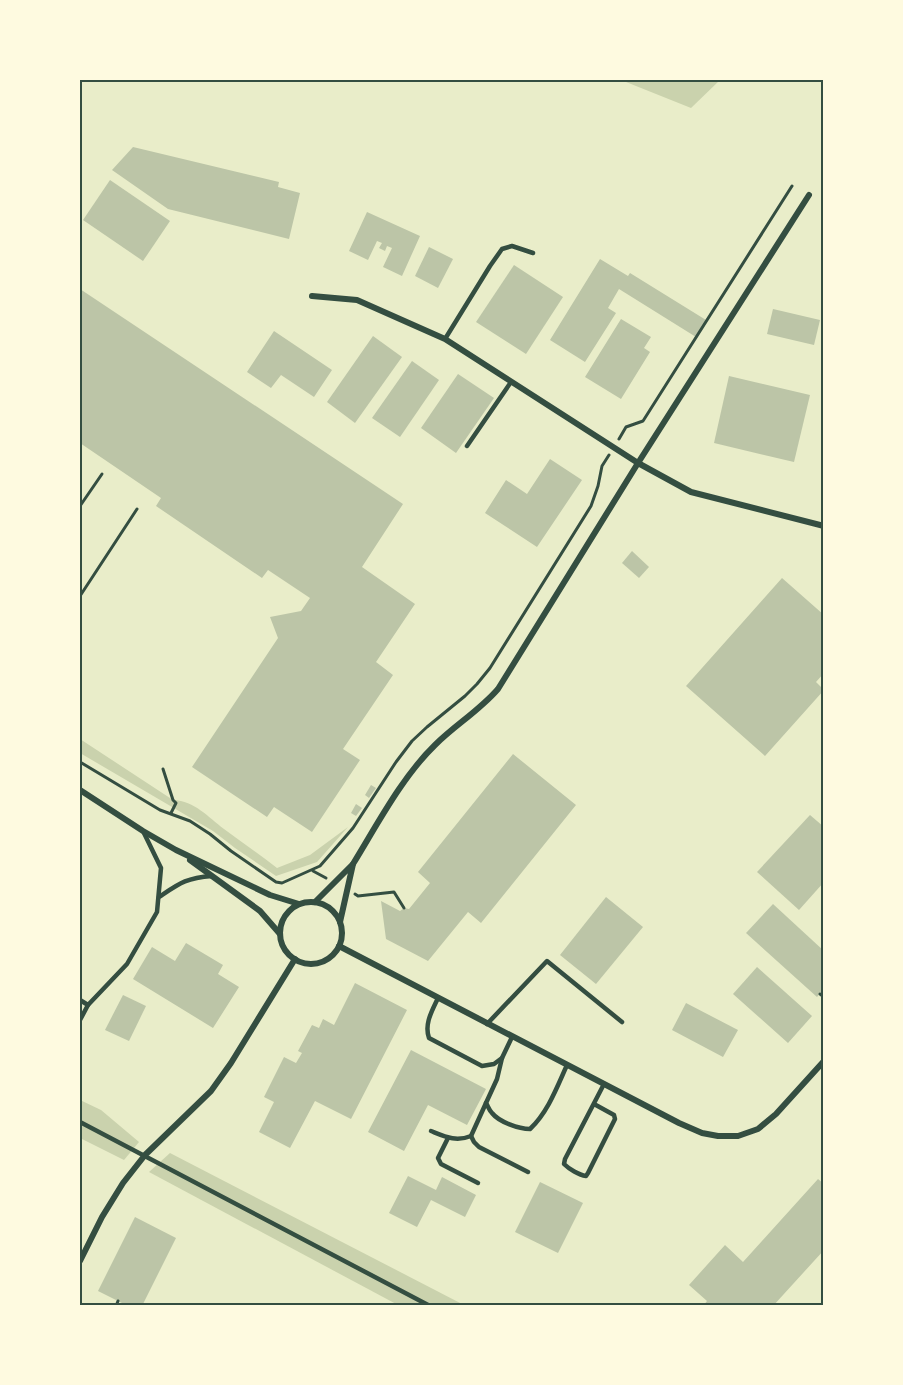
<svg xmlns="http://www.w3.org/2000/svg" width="903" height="1385" font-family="Literata,serif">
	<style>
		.green { fill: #cad2ad }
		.building { fill: #bcc5a7 }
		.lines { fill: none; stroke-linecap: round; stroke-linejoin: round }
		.path { stroke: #344e41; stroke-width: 3 }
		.service { stroke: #344e41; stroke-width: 4.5 }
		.minor { stroke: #344e41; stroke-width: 6 }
		.neatline { fill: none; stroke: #344e41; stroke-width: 2 }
	</style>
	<rect width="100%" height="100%" fill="#e9edc9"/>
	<!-- green -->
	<g class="green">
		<polygon points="621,80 720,80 691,108"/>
		<path d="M 80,739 L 173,800 C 195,801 208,817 224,829 C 242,842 260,855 277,868 L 310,855 L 348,827 L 317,862 L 276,876 L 235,848 L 213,831 L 80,753 Z"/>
		<polygon points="80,1100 101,1110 139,1142 124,1160 80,1138"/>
		<polygon points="170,1153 464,1305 398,1305 149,1172"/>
	</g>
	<!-- building -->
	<g class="building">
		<polygon points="133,147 279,182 278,187 300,193 289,239 168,209 112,170"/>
		<polygon points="110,180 170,221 143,261 83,220"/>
		<polygon points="367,212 420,236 402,276 383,267 392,248 387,246 385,251 379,248 382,243 377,241 368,260 349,251"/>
		<polygon points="429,247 453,259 438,288 415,276"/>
		<polygon points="600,259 628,276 630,273 706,320 696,337 619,289 608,308 616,313 585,362 550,340"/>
		<polygon points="514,265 563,297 526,354 476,322"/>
		<polygon points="80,289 403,504 362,567 415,604 376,662 393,675 343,749 360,760 312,832 274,807 267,817 192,767 278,638 270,617 301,611 310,598 268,570 262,578 156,506 161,498 80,443"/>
		<polygon points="773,309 820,320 814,345 767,334"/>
		<polygon points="621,319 651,337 644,348 650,352 621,399 585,377"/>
		<polygon points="274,331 332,370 314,397 281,375 271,388 247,372"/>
		<polygon points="373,336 402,357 355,423 327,402"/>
		<polygon points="412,361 439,380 400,437 372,418"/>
		<polygon points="458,374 494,398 456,453 421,428"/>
		<polygon points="729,376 810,395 794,462 714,443"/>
		<polygon points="550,459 582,480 537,547 485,513 506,480 527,494"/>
		<polygon points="632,551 649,567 639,578 622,563"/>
		<polygon points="782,578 824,615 824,673 816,682 824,690 765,756 686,686"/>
		<polygon points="513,754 576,805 481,923 468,912 428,961 386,939 381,901 400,911 404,908 409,909 430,883 418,872"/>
		<polygon points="371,785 376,788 369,798 365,795"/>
		<polygon points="356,804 362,808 356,816 351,813"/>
		<polygon points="810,815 824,827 824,882 799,910 757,872"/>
		<polygon points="606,897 643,927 596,984 560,955"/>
		<polygon points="773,904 824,951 824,989 817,997 746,933"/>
		<polygon points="186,943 223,965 218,974 239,987 213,1028 133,979 152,947 175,961"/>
		<polygon points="757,967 812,1016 788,1043 733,994"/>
		<polygon points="355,983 407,1010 351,1119 315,1101 290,1148 259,1132 274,1102 264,1097 284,1057 296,1063 302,1053 298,1051 312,1025 319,1028 323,1019 334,1025"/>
		<polygon points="123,995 146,1006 129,1041 105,1030"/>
		<polygon points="686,1003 738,1030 723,1057 672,1030"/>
		<polygon points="411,1050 486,1089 467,1125 428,1105 404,1151 368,1132"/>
		<polygon points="408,1176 436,1190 442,1177 476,1195 465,1217 431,1200 417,1227 389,1213"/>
		<polygon points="818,1179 824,1184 824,1250 773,1306 703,1306 707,1301 689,1285 725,1245 743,1262"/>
		<polygon points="540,1182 583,1203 558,1253 515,1232"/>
		<polygon points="135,1217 176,1238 142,1306 128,1306 98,1291"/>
	</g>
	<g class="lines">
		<!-- path -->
		<g class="path">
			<polyline points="619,439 626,427 643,421 792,186"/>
			<polyline points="80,506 102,474"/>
			<polyline points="80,596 137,509"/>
			<polyline points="80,762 160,810 190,821 210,834 231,851 276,882 282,883 320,866 353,828 396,762 412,741 427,727 465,696 477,684 490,668 591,506 598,486 602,466 609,455"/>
			<polyline points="163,769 173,800 176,803 171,813"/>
			<polyline points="313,871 326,878"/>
			<polyline points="355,894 358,896 394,892 404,908"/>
			<polyline points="820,994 824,997"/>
			<polyline points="823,1010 824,1009"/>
			<polyline points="116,1306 118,1301"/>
		</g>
		<!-- service -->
		<g class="service">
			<polyline points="445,339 490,266 502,249 512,246 533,253"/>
			<polyline points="467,446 511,382"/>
			<path d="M 159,897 C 180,883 186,878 212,876"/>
			<path d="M 438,998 C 432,1011 424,1024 429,1038 L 482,1066 L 494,1064 L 502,1058 L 512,1037"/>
			<polyline points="80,1000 88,1005 127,964 157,912 161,868 143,831"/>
			<polyline points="80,1020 88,1005"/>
			<polyline points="487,1024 547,961 622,1022"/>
			<path d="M 502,1058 L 497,1079 L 486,1103 C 488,1106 489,1110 492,1113 C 499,1122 519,1129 530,1129 C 548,1112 557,1087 567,1065"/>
			<path d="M 594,1104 L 614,1115 L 615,1119 L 588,1173 L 586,1176 C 579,1175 569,1169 564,1164 L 565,1159 L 604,1084"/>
			<polyline points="80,1122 430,1306"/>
			<path d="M 431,1131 C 446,1137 456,1142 471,1136 L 486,1103"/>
			<polyline points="471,1136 474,1142 479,1147 528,1172"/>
			<polyline points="448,1138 438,1158 441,1164 478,1183"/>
		</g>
		<!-- minor -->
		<g class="minor">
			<polyline points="312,296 357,300 445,339 638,463 691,492 824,526"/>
			<polyline points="80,790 143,831 176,850 270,895 299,904"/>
			<polyline points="190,860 260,911 280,934"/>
			<path d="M 353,864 C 377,825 402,777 435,745 C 455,725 479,711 498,689 L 638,463 L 809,195"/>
			<polyline points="315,902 353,864 340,922"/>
			<circle cx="311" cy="933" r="31"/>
			<polyline points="339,946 679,1123 702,1133 718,1136 738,1136 758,1129 776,1114 824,1061"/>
			<polyline points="80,1261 102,1217 123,1183 145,1155 211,1091 231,1063 295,959"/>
		</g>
	</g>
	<!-- border -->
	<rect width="903" height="1385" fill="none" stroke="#fefae0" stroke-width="162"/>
	<rect x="81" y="81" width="741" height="1223" class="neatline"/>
</svg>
